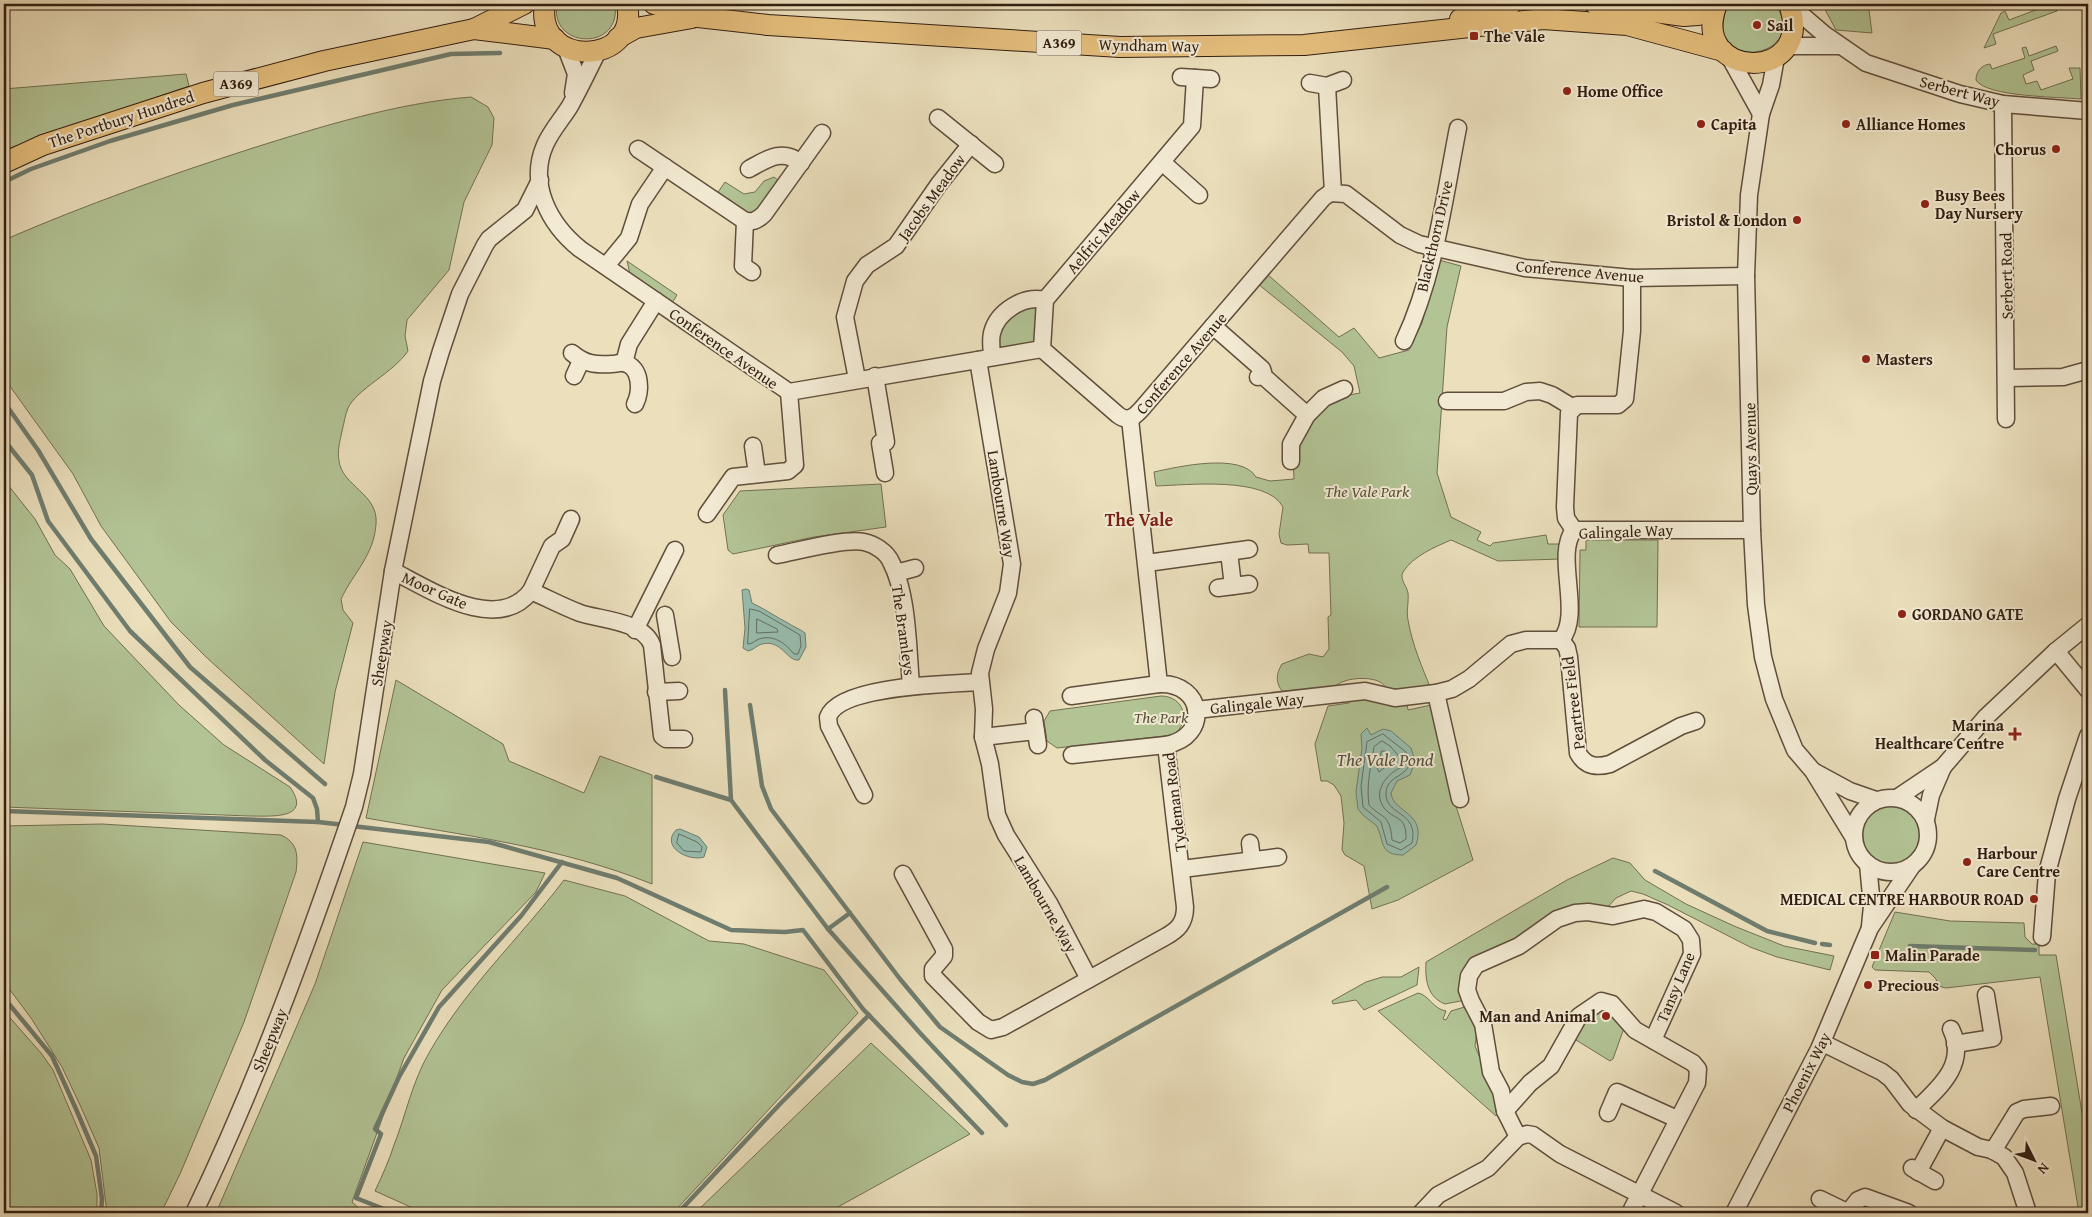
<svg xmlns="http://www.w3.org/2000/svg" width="2092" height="1217" font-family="'Gentium Book Plus',serif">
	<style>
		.green { fill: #b2c394; stroke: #727052 }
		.water { fill: #98bdae; stroke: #6f7d6f }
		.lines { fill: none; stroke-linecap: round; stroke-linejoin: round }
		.shore { stroke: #656e60; stroke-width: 1 }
		.stream { stroke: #6f7d6f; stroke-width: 4.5 }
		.minor-casing { stroke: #604e3c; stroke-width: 19 }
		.major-casing { stroke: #321e11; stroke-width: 22 }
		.minor { stroke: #f2ead3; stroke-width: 16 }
		.major { stroke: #e6c07e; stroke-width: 20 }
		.poi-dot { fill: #8f2418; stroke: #f2ead3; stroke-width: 2 }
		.labels { text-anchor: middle; stroke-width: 4; stroke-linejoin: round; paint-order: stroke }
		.shield { fill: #f2ead3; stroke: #6c5b4b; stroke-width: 1 }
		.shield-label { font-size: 15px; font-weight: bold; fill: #321e11 }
		.poi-label { font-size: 16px; font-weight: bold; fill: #321e11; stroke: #f2ead3; text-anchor: start }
		.street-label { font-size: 16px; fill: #321e11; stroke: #f2ead3 }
		.park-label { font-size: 16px; font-style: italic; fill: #585038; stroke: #f2ead3 }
		.neighbourhood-label { font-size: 18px; font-weight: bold; fill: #7a1f14; stroke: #f2ead3 }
		.water-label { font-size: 18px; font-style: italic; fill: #514e40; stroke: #f2ead3 }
	</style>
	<rect width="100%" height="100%" fill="#ebdfbc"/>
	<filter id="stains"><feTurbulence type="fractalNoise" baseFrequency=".004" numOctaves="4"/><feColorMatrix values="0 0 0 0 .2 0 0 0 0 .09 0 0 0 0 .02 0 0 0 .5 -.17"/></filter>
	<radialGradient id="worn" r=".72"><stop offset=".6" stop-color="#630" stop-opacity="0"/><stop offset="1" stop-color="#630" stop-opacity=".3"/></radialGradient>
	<!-- green -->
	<g class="green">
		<path d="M 557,4 L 615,4 C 622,52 549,49 557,4 Z"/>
		<path d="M 1730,4 L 1776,5 C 1808,55 1720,71 1723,25 C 1724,17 1725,10 1730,4 Z"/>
		<polygon points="1822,4 1870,4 1869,10 1872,33 1836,30"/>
		<polygon points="2052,4 2058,4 2057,11 1993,34 1996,44 1984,48 2001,13 2005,11 2009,20"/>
		<rect x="2083" y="4" width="5" height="96"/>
		<path d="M 2056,46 L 2058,51 L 2031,61 L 2034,70 L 2023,75 L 2026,84 L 2037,81 L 2041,90 L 2073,79 L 2069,68 L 2080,68 L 2081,99 C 2060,97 1986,97 1976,80 C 1976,71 1982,65 1990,64 L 1992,69 L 2025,58 L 2022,48 L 2026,47 L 2029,56 Z"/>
		<polygon points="186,74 189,86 4,150 4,89"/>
		<path d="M 471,97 L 488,107 L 494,118 L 492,145 L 464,202 L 449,270 L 407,320 L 405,336 L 408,351 C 393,373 357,389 348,408 C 345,415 344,424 342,431 C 340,441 337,451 339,461 C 342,486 379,494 376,524 C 374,555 354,572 341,599 L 343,610 L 353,623 L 335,692 L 324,764 L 206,657 L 171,622 L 101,526 L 73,474 L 4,378 L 4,240 C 85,205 169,175 253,148 C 323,126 397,103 471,97 Z"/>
		<polygon points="774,177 779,181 756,211 748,215 716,195 725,182 744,194 755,192 764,181"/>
		<path d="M 1439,260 L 1461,266 L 1447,327 L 1437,473 L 1451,517 L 1481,532 L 1477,540 L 1490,546 L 1493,543 L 1546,535 L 1548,544 L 1561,544 L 1561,559 L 1498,561 L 1451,540 C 1435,547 1413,556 1403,572 C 1399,579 1407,586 1408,593 C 1409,602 1406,611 1408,620 C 1412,644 1422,667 1431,689 L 1390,692 C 1387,689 1383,683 1378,681 C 1365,676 1339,678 1332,690 L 1283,692 C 1275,683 1276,674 1282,664 L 1309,654 L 1323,657 L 1329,649 L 1328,617 L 1331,615 L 1329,553 L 1309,553 L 1308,544 L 1287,545 L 1281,543 L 1279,534 L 1283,507 C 1267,476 1187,485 1156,486 L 1154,472 C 1177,467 1241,452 1256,477 L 1270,481 L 1294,479 L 1293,458 L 1306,422 L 1337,397 L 1360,393 L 1354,366 L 1342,352 L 1258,284 L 1267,274 L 1339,337 L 1354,328 L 1379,358 L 1409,350 L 1422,323 Z"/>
		<polygon points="627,261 677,295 672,303 630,274"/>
		<path d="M 1037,305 L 1034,341 L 1031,344 L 999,348 C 997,324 1015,311 1037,305 Z"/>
		<path d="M 4,480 L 35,519 L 55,555 L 70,569 L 104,626 L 179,705 L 224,745 L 290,787 C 313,820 270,816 250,816 L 4,807 Z"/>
		<polygon points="881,484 886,527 814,537 733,554 728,550 723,515 740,491"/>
		<polygon points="1586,540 1658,540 1657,627 1579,627 1580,550 1586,550"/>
		<path d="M 396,680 L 503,744 L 509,761 L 584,793 L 600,756 L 652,775 L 652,884 C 561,847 462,835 366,818 Z"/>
		<path d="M 1161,696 C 1184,696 1192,722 1173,735 L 1057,748 L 1047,741 L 1044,721 L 1050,711 Z"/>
		<polygon points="1351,697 1407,703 1408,710 1431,705 1445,771 1473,860 1398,900 1372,909 1364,866 1345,855 1342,850 1344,823 1341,796 1334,785 1327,781 1321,781 1315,744 1328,706 1349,703"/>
		<circle cx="1891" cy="835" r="29"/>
		<path d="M 102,824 L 281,835 C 298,843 298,855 296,872 L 244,1022 L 180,1174 L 161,1213 L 107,1213 L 99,1148 L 80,1105 L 62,1067 L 31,1018 L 4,982 L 4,826 Z"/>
		<polygon points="363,842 545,873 536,892 442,990 404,1058 352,1202 364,1213 216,1213 315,984"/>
		<path d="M 1613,858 L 1630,863 L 1645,880 L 1686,904 L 1734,926 L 1784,946 L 1834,956 L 1830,970 L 1777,957 L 1750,947 L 1668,905 L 1643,894 L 1631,891 L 1616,898 L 1606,909 L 1533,932 L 1480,958 L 1466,1000 L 1445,1004 C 1427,997 1425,979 1426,962 L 1567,880 Z"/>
		<path d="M 564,880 L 625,896 L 709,941 L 744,944 L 824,970 L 858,1013 L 673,1213 L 424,1213 L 375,1191 C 382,1176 389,1161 394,1145 C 406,1115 412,1082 429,1053 C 465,989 520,938 564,880 Z"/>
		<polygon points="1895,912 1950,921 2024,923 2025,937 2032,944 2039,944 2039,955 2056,955 2088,1149 2088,1213 2079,1213 2040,977 1946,988 1938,986 1936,979 1929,972 1875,970 1872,967"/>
		<polygon points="1419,967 1417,985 1364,1010 1356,1000 1333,1004 1332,1001 1366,982 1382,977 1401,977"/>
		<path d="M 1418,993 C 1429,995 1433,1009 1446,1011 L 1443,1019 L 1446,1020 L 1451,1011 L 1468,1006 L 1477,1031 L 1475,1046 L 1492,1086 L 1499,1113 L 1496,1116 L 1378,1011 Z"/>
		<polygon points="1609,1006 1624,1028 1613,1059 1610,1061 1576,1040 1574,1035 1592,1013"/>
		<polygon points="4,1011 41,1053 53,1070 91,1160 97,1194 97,1213 4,1213"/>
		<polygon points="871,1043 970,1134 827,1213 695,1213"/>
	</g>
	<!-- water -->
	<g class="water">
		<path d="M 746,589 L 749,590 L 752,603 C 765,609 776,617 788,623 C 793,627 799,628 805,633 L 806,647 L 799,660 C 787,662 782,639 762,644 C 757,645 754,650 748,651 L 743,648 L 745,628 L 742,590 Z"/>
		<path d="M 1367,728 L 1371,735 L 1383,729 L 1391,731 L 1411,748 L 1415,761 L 1410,775 L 1397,781 L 1391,793 C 1393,813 1427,812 1416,845 L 1403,855 C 1378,855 1385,840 1376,825 L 1364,816 L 1358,809 L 1356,792 L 1362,748 L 1361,734 Z"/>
		<path d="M 680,829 L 699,837 L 707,847 L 704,857 C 689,862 660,847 676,830 Z"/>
	</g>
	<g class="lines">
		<!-- shore -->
		<g class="shore">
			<path d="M 750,609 L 759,611 L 800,635 L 801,646 L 798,654 L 794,654 C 786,644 774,634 759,639 C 754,641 753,644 748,644 Z"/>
			<polygon points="757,619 777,629 778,632 757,633"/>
			<path d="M 1383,734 L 1406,752 L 1410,762 C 1407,778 1386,775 1386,794 C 1386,816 1419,811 1412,843 L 1401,850 L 1387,844 L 1381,822 L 1363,807 L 1361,786 L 1367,742 Z"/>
			<path d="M 1382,741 L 1390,746 L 1404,762 L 1402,767 C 1385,774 1370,795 1387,811 C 1392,816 1400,818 1403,823 C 1406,828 1406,834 1406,839 L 1400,843 L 1392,840 C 1390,813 1382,819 1369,805 C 1366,784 1371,767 1374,747 Z"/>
			<polygon points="1382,751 1385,751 1393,761 1379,772 1377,768"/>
			<polygon points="679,834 697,842 702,847 701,852 684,851 677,843"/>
		</g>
		<!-- stream -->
		<g class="stream">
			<polyline points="4,182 31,169 110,141 233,105 451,54 500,53"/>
			<polyline points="4,402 38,450 91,539 190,667 325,784"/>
			<polyline points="4,440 32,475 48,521 130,631 265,760 313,798 317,809 318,822"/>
			<polyline points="725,690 731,800 828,929 920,1033 1006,1125"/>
			<polyline points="750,705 762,786 771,809 900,979 940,1027 1008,1075 1022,1082 1033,1084 1045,1080 1387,887"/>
			<polyline points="656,777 731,800"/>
			<polyline points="4,811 318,822 345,825"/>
			<polyline points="352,826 489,842 617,878 731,930 785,932 803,930 863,1009 982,1133"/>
			<polyline points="1655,871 1767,931 1815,943"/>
			<polyline points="828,929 850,913"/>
			<polyline points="1822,944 1830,945"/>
			<polyline points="1910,946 2035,950"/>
			<polyline points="4,998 52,1056 76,1109 96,1156 102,1199 101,1213"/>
			<polyline points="394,1213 356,1198 381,1134 375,1129 399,1077 439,1007 521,916 562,862"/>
			<polyline points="678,1213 780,1104 869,1015"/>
		</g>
		<defs>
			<g id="minor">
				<polyline points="1789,4 1824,34 1866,63 1960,94 2003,104 2088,111"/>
				<polyline points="1787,46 1839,46"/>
				<polyline points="566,48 576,74 573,93"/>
				<path d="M 598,51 C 589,69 580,88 570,106 C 562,119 551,131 545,145 C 528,184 549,224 580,249 L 789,392 L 1042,349 L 1118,415 C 1130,424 1137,414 1145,405 L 1323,198 L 1330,193 L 1346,194 L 1400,235 L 1419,244 L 1525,268 L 1632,278 L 1746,276"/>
				<polyline points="1776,57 1771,85 1761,114 1749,195 1746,276 1752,530 1756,605 1763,657 1774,699 1795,750 1813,771 1854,838"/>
				<polyline points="1730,58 1761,114"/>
				<polyline points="1181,77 1211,79"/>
				<polyline points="1310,83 1327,86 1343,80"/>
				<polyline points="1327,86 1333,193"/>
				<polyline points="2003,104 2006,419"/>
				<polyline points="938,118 995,164"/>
				<path d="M 638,149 L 742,219 C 751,224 758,220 764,214 L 822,133"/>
				<polyline points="1162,162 1199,195"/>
				<path d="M 749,169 C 767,159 782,148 801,163"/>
				<polyline points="745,221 743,266 752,272"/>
				<polyline points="606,266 629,238 640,204 665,167"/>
				<polyline points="1213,326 1262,369 1263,372 1258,377"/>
				<path d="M 1404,341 C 1435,275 1444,199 1458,128"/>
				<polyline points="1042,349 1045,300 1192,126 1195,78"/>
				<path d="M 572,353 C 585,364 595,365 612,364 C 616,364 621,362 624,363 C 642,367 641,392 635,404"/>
				<path d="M 992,357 C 992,350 990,341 992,333 C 997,312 1023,295 1045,300"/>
				<polyline points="978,360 1012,564 1008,593 986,649 980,673 984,709 983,737 990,764 997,815 1006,835 1049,903 1089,979"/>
				<polyline points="624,363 629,344 656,301"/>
				<polyline points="1261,374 1307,415 1291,444 1291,461"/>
				<polyline points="574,376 581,361"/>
				<polyline points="875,376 886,442 880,443 885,473"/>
				<polyline points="2007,378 2063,377 2088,370"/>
				<polyline points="857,379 845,317 855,281 867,265 896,246 939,184 971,144"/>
				<polyline points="1447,401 1504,401 1526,392 1540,391 1552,395 1572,407"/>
				<polyline points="1307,415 1324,398 1344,389"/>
				<polyline points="753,446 757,474"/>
				<polyline points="707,514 733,477 788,471 795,465 789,392"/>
				<polyline points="1574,530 1566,518 1565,507 1569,413 1577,405 1618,405 1625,399 1632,331 1632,278"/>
				<polyline points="1574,530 1752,530"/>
				<polyline points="1229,552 1233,586"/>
				<path d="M 777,555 C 798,551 845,538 864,542 C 874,544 887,552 891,562 C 908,594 908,650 911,686"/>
				<polyline points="1147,563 1249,549"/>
				<path d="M 393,571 C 429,589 497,635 531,591 C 547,598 564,607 580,613 C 601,620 643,621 652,645 L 662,736 L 666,739 L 684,739"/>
				<polyline points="896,573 915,568"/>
				<polyline points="1218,588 1249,584"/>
				<polyline points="531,591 552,546 562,539 571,519"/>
				<polyline points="665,615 672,657"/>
				<polyline points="635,630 675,550"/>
				<path d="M 1561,640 L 1567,648 L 1569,657 L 1578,753 C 1585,766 1596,768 1610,764 L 1681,726 L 1696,721"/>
				<path d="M 1561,640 C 1583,614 1554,555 1574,530"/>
				<polyline points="2056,651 2088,690"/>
				<polyline points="656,692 679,691"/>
				<polyline points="1436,693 1460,799"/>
				<polyline points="1071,696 1159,684"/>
				<polyline points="1196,710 1365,691 1395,698 1436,693 1452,689 1469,679 1511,644 1526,640 1561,640"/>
				<polyline points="1034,718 1038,745"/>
				<polyline points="983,737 1036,731"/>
				<polyline points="1072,755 1166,745"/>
				<polyline points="1815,772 1850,791 1876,800"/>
				<path d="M 864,795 L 829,726 L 828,717 C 839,685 950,684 980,682"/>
				<circle cx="1891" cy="835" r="37"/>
				<polyline points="1897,798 1943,767 1986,717 2056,651 2088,625"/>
				<polyline points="1926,819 1931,795 1943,767"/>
				<polyline points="1250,843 1252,860"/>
				<polyline points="1868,864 1872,906 1870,926"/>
				<polyline points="1182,869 1278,857"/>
				<path d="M 903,874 L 944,949 L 944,956 L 933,969 L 933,976 L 978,1022 L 991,1030 L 1003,1027 L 1165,937 C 1178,930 1185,923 1185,907 L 1166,745 C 1211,737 1204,682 1159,684 L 1130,419"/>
				<polyline points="2042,937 2047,873 2067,799 2088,736"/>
				<polyline points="1823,1043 1882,1072 1891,1079 1910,1104 1942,1128 1978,1147 1992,1150 2004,1157 2015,1173 2028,1213"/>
				<polyline points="1955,1044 1993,1038 1986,995"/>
				<path d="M 1916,1110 C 1939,1088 1968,1064 1951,1029"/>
				<polyline points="1505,1111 1530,1083 1551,1066 1579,1016 1601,1001 1612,1004 1635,1030 1693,1063 1698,1069 1697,1083 1630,1213"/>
				<polyline points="1608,1113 1617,1092 1677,1119"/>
				<polyline points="1518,1137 1505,1111 1501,1091 1491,1072 1483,1024 1471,1001 1467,990 1469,976 1476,965 1519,946 1557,919 1575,913 1588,912 1613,916 1644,909 1656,912 1684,929 1691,940 1692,954 1653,1040"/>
				<polyline points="1993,1151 2017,1112 2024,1109 2051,1106"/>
				<polyline points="1912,1168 1935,1181"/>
				<polyline points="1918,1172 1942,1128"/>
				<polyline points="1820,1199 1849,1213"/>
				<path d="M 194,1213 C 257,1082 307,945 354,807 L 362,774 L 393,571 L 432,381 L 441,351 L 460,294 L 485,245 L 489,239 L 525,210 L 540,180"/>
				<polyline points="1421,1213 1438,1195 1488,1168 1518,1137 1527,1134 1533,1135 1560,1154 1676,1213"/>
				<polyline points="1734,1213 1819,1049 1870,928 1912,866"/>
				<polyline points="1848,1213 1858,1200 1865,1197 1909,1213"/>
			</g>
			<g id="major">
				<path d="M 545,4 C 534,68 640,67 627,4"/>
				<polyline points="654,4 698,17 768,25 1120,47 1304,45 1543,19 1627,25 1723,51"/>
				<polyline points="1595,4 1684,16 1698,15 1717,4"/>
				<path d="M 1717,4 C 1687,80 1817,85 1789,4"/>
				<polyline points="1460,19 1511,4"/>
				<polyline points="474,29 555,39"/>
				<polyline points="618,38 636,28 692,18"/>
				<polyline points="4,163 43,145 203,93 324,61 474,29 524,4"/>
			</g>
		</defs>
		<!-- minor casing -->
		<use href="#minor" class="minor-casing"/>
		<!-- major casing -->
		<use href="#major" class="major-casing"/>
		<!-- minor -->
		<use href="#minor" class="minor"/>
		<!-- major -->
		<use href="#major" class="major"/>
	</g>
	<!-- markers -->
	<g class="poi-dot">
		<circle cx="1757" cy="25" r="5"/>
		<rect x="1469" y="31" width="10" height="10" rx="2.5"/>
		<circle cx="1567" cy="91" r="5"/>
		<circle cx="1701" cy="124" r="5"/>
		<circle cx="1846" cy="124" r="5"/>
		<circle cx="2056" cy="149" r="5"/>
		<circle cx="1925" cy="204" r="5"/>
		<circle cx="1797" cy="220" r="5"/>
		<circle cx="1866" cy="359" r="5"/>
		<circle cx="1902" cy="614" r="5"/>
		<path d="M2012.5 726.5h5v5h5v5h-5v5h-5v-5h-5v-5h5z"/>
		<circle cx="1967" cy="862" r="5"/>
		<circle cx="2034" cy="899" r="5"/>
		<rect x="1870" y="950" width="10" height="10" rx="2.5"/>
		<circle cx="1868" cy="985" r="5"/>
		<circle cx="1606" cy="1016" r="5"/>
	</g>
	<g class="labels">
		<!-- shield labels -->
		<g class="shield">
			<rect x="1036.5" y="30.5" width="45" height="25" rx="4"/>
			<rect x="213.5" y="71.5" width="45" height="25" rx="4"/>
		</g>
		<g class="shield-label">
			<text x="1059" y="48">A369</text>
			<text x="236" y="89">A369</text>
		</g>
		<!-- poi labels -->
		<g class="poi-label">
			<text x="1767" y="31">Sail</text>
			<text x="1484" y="42">The Vale</text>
			<text x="1577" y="97">Home Office</text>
			<text x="1711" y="130">Capita</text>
			<text x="1856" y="130">Alliance Homes</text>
			<text x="2046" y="155" text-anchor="end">Chorus</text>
			<text x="1935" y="201">Busy Bees<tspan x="1935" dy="18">Day Nursery</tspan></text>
			<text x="1787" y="226" text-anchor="end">Bristol &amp; London</text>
			<text x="1876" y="365">Masters</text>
			<text x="1912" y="620">GORDANO GATE</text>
			<text x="2004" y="731" text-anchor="end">Marina<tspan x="2004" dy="18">Healthcare Centre</tspan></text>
			<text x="1977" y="859">Harbour<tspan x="1977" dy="18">Care Centre</tspan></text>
			<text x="2024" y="905" text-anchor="end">MEDICAL CENTRE HARBOUR ROAD</text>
			<text x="1885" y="961">Malin Parade</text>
			<text x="1878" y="991">Precious</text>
			<text x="1596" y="1022" text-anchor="end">Man and Animal</text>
		</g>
		<!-- street labels -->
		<g class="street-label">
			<text transform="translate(1149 45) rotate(1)" y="6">Wyndham Way</text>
			<text transform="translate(1960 91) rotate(15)" y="6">Serbert Way</text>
			<text transform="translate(121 119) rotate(-18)" y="6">The Portbury Hundred</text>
			<text transform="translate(931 197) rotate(-54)" y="6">Jacobs Meadow</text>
			<text transform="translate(1103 231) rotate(-50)" y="6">Aelfric Meadow</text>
			<text transform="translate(1434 236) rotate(-77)" y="6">Blackthorn Drive</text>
			<text transform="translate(1580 271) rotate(5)" y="6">Conference Avenue</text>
			<text transform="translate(2006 276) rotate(-91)" y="6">Serbert Road</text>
			<text transform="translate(724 348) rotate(35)" y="6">Conference Avenue</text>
			<text transform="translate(1181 363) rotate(-49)" y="6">Conference Avenue</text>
			<text transform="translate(1750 449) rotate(-91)" y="6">Quays Avenue</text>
			<text transform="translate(1002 504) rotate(81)" y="6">Lambourne Way</text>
			<text transform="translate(1626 531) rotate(-2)" y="6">Galingale Way</text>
			<text transform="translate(435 590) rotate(24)" y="6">Moor Gate</text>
			<text transform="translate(904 630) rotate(82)" y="6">The Bramleys</text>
			<text transform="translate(381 653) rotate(-81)" y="6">Sheepway</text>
			<text transform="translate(1257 703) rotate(-6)" y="6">Galingale Way</text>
			<text transform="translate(1573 703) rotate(-97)" y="6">Peartree Field</text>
			<text transform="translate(1174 802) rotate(-97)" y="6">Tydeman Road</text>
			<text transform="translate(1046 904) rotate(60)" y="6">Lambourne Way</text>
			<text transform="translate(1675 987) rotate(-67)" y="6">Tansy Lane</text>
			<text transform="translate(269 1040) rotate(-68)" y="6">Sheepway</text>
			<text transform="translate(1806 1072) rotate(-63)" y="6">Phoenix Way</text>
		</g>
		<!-- park labels -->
		<g class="park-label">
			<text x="1367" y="497">The Vale Park</text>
			<text x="1161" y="723">The Park</text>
		</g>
		<!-- neighbourhood labels -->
		<g class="neighbourhood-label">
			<text x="1139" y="526">The Vale</text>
		</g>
		<!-- water labels -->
		<g class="water-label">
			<text x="1385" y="766">The Vale Pond</text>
		</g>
	</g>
	<!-- margin -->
	<rect width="2092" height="1217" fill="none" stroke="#ebdfbc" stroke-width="20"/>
	<rect x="5" y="5" width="2082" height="1207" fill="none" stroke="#321e11" stroke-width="2.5"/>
	<rect x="10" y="10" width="2072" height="1197" fill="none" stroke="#321e11"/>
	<!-- north arrow -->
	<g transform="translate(2034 1160) rotate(132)" stroke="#f2ead3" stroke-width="4" paint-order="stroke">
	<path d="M0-4L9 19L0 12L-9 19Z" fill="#321e11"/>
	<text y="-8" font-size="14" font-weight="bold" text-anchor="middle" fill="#321e11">N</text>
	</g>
	<rect width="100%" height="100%" filter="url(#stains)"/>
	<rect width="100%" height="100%" fill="url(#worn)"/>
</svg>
